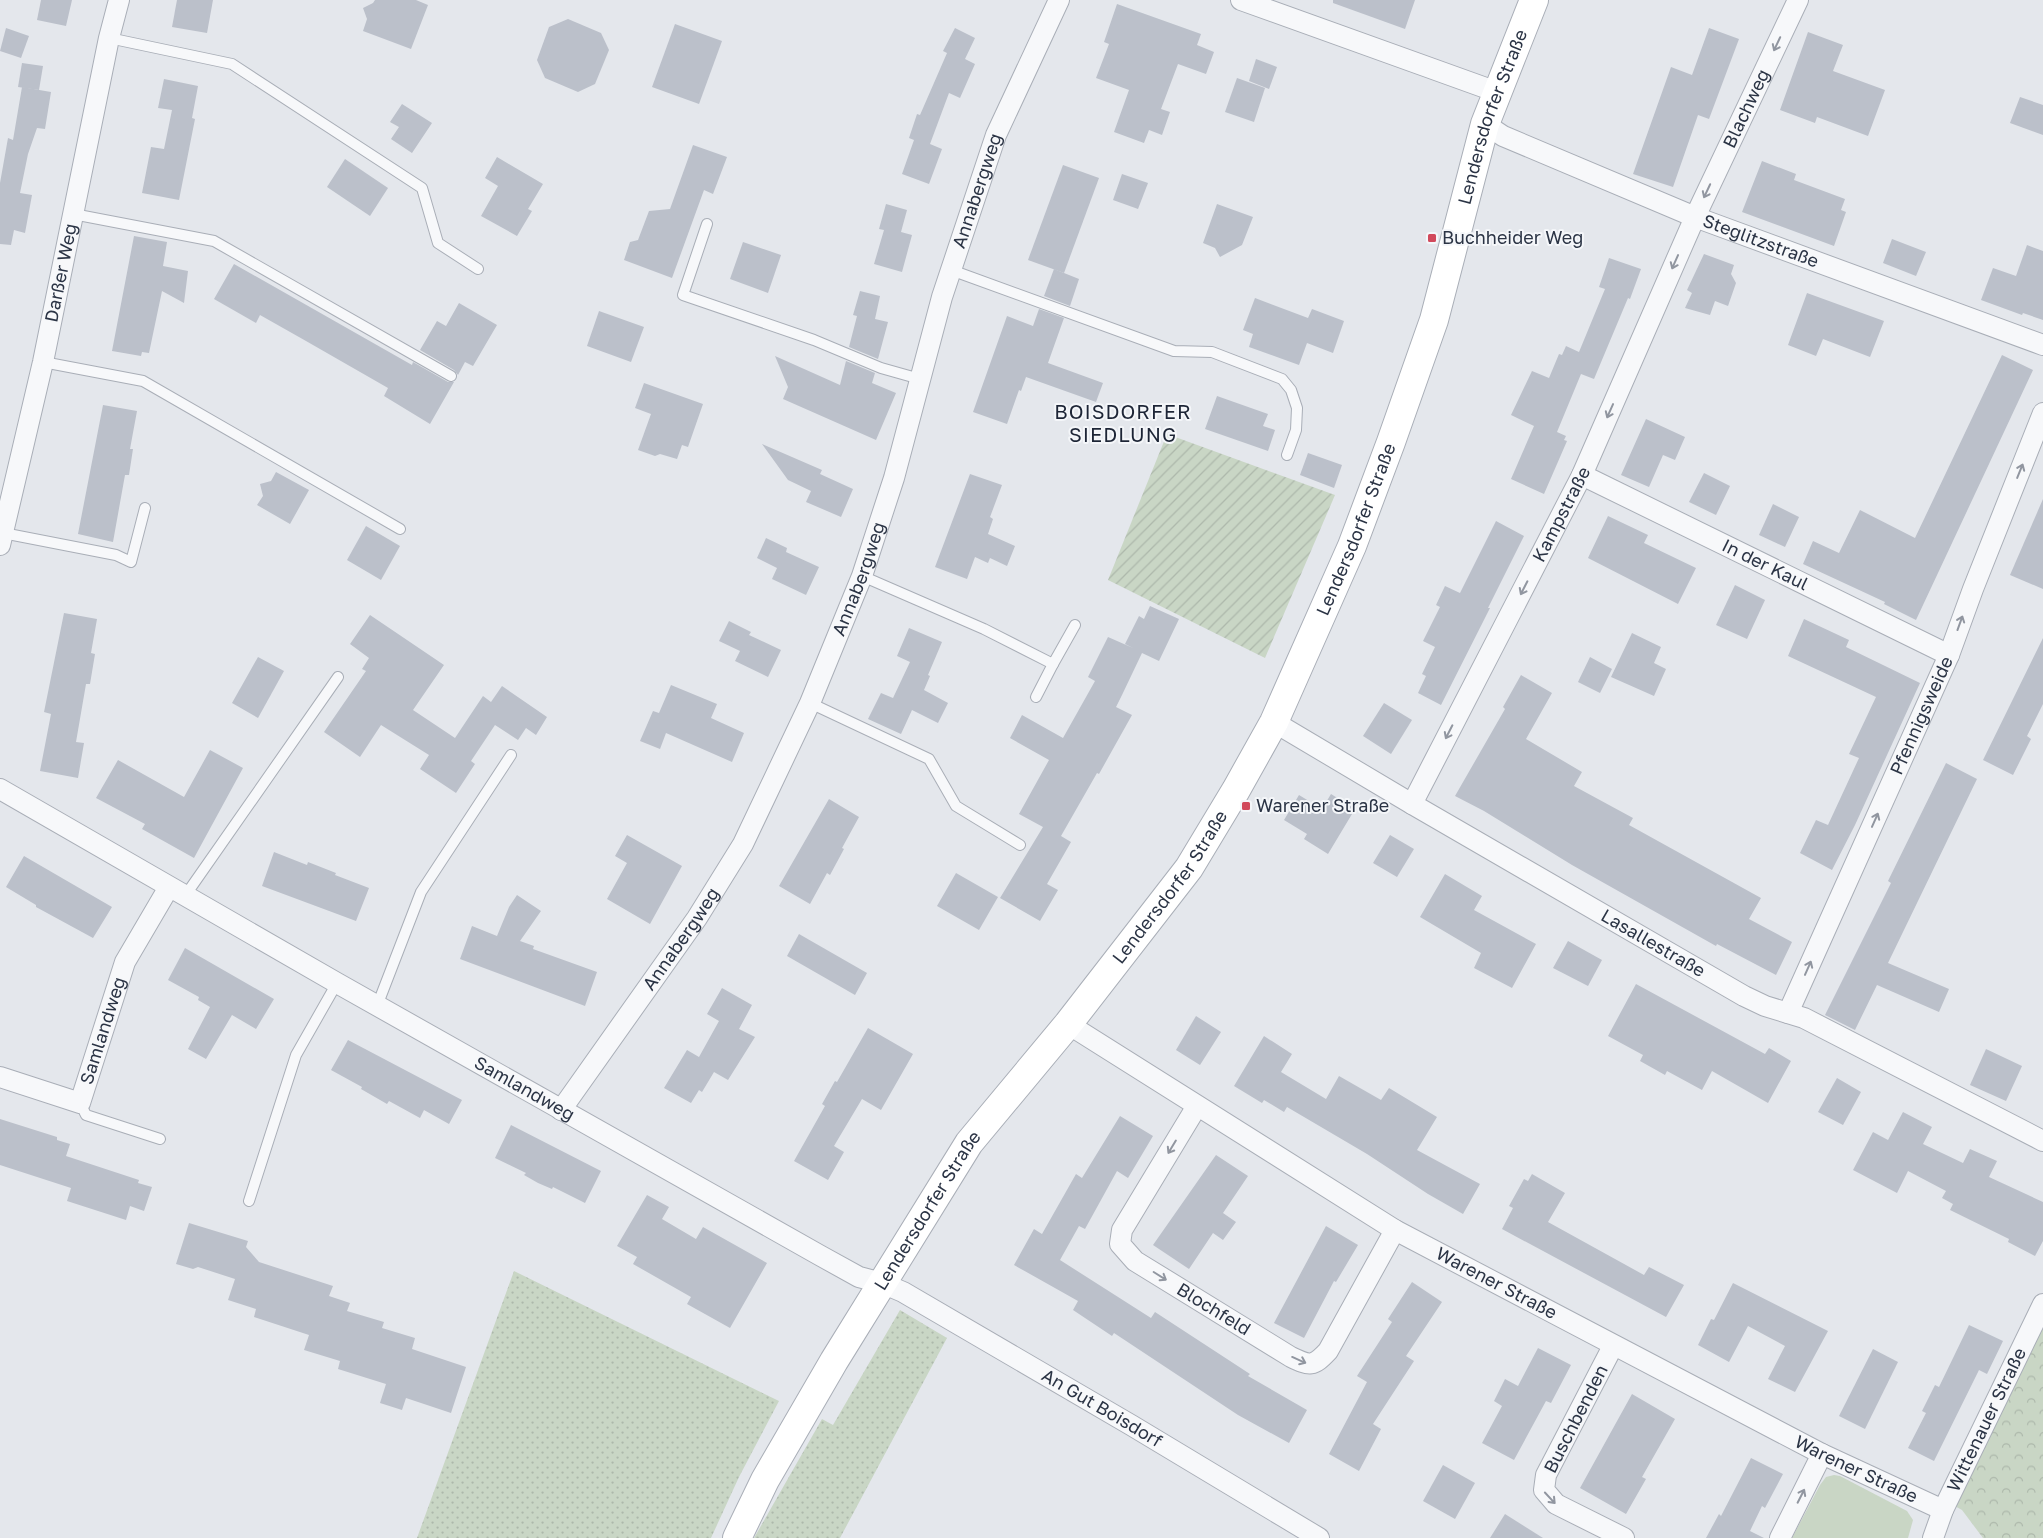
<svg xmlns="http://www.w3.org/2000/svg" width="2043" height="1538" font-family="'Golos Text',sans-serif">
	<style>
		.grass { fill: url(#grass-dots) }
		.forest { fill: url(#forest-crowns) }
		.park { fill: #c9d6c5 }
		.garden { fill: url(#garden-furrows) }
		.building { fill: #bbc0ca }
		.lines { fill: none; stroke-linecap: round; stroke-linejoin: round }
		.lane-casing { stroke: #a9aeb7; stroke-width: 12 }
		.street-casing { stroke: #a9aeb7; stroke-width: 22 }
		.secondary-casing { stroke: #a9aeb7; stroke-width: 30 }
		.lane { stroke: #f7f8fa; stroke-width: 10 }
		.street { stroke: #f7f8fa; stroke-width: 20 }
		.secondary { stroke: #fff; stroke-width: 28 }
		.oneway { stroke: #9196a0 }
		.poi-dot { fill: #d1495b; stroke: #f4f6f9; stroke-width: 2 }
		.labels { text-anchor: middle; stroke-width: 4; stroke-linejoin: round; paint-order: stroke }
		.street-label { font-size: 18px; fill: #2b3445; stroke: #f4f6f9 }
		.poi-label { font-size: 18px; fill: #2b3445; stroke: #f4f6f9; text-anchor: start }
		.quarter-label { font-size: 20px; letter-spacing: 1px; fill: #1d2536; stroke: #f4f6f9 }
	</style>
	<defs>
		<pattern id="grass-dots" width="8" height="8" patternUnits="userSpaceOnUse" patternTransform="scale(1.25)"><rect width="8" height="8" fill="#c9d6c5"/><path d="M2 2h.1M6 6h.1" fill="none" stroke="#adb8ab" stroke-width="1.8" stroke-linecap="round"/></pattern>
		<pattern id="forest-crowns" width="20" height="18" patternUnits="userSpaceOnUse" patternTransform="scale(1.25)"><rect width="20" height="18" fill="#c9d6c5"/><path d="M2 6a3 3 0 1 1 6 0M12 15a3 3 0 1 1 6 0" fill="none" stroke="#adb8ab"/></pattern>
		<pattern id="garden-furrows" width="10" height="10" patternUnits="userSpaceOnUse" patternTransform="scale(1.25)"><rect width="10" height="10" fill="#c9d6c5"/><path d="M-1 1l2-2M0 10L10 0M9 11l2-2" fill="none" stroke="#adb8ab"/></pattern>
	</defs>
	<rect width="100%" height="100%" fill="#e4e7ec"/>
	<!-- grass -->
	<g class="grass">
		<polygon points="514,1271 779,1401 739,1477 711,1538 417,1538"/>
		<polygon points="900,1310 947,1338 840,1538 754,1538 822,1419 833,1425"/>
	</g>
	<!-- forest -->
	<polygon class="forest" points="2043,1320 2043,1538 1983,1538 1962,1510 1951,1504"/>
	<!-- park -->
	<polygon class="park" points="1834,1475 1840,1476 1907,1511 1913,1520 1908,1538 1792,1538 1820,1485 1826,1477"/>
	<!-- garden -->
	<polygon class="garden" points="1167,434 1335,495 1265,658 1108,580"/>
	<!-- building -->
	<g class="building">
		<polygon points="41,0 72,0 66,26 37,20"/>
		<polygon points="177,0 213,0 207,33 172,27"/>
		<polygon points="375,0 416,0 428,5 411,49 363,31 367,19 363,8 373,3"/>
		<polygon points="1333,0 1415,0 1405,29 1333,3"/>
		<polygon points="1117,4 1201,34 1197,45 1214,52 1206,74 1178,64 1161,109 1170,112 1162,135 1149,130 1144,143 1114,132 1129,90 1096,78 1109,44 1104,42"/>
		<polygon points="568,19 601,33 609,50 595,84 578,92 545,78 537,60 549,27"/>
		<polygon points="675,24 722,41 699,104 652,87"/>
		<polygon points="6,28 29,36 21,58 0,51"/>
		<polygon points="955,28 975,38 965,59 975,64 960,98 949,93 930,144 942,149 929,184 902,174 914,140 909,138 917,114 920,115 947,53 943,51"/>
		<polygon points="1709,28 1739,39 1709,119 1698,115 1673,187 1633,174 1671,67 1692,75"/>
		<polygon points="1808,32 1843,45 1833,71 1885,90 1868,136 1817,117 1815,123 1780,110"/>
		<polygon points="1256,59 1277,67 1269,89 1249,81"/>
		<polygon points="22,63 43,66 39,90 18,87"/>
		<polygon points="1237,78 1265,88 1254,122 1225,112"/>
		<polygon points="164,79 198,86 192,118 195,119 179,200 142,193 151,147 164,149 172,110 158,108"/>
		<polygon points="22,87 51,92 45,129 37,128 28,154 20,193 32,195 25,233 14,230 11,245 0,244 0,183 8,138 13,140"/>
		<polygon points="2020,97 2043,105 2043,135 2010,123"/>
		<polygon points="402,104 432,123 412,153 391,139 399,127 390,122"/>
		<polygon points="693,145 727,157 713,194 704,190 672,278 624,260 630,242 638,240 649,211 670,209"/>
		<polygon points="497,157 543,184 528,209 532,211 517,236 481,216 498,186 485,178"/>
		<polygon points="345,159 388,188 370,216 327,187"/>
		<polygon points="1762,161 1796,174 1794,180 1845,199 1841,210 1846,212 1834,246 1742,212"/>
		<polygon points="1063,165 1099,178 1064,273 1028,260"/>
		<polygon points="1122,174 1148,183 1138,209 1113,200"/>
		<polygon points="886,204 907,210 901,232 912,235 902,272 874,264 884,230 879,229"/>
		<polygon points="1217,204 1253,217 1242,245 1220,257 1215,248 1203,243"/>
		<polygon points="134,236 167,242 163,266 188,271 184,303 162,291 149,353 142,352 141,356 112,351"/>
		<polygon points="1892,239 1926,252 1916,276 1883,263"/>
		<polygon points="743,242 781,255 768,293 730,279"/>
		<polygon points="2027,245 2043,251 2043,320 2023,313 2022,315 1981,300 1993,268 2016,276"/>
		<polygon points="1704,254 1734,265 1731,274 1736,283 1728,306 1715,301 1710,315 1685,308 1692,293 1687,290"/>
		<polygon points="1609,258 1641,269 1630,299 1628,298 1594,379 1581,374 1557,432 1566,436 1564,440 1567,441 1544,494 1511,479 1534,426 1511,415 1532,371 1549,378 1559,354 1562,355 1566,346 1579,352 1605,289 1599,287"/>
		<polygon points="234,264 412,365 413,362 448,382 454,382 430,424 384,396 388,388 306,341 260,315 256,323 214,299"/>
		<polygon points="1054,269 1079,279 1070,306 1044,296"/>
		<polygon points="860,291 880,296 875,319 888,322 878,359 849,347 857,316 853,315"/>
		<polygon points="1807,293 1884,321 1870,357 1823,339 1816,356 1788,345"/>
		<polygon points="1255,298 1308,318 1312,309 1344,321 1333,353 1307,343 1299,365 1249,347 1253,334 1243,330"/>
		<polygon points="459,303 497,325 473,366 465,362 458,375 454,370 420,350 437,321 446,326"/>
		<polygon points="1039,309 1064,318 1048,363 1103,383 1096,402 1026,377 1021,391 1019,390 1007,424 973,412 1007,316 1033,326"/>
		<polygon points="599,311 644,327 631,362 587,346"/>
		<polygon points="2002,355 2033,370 1916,620 1884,604 1885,602 1803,564 1813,541 1839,553 1860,510 1915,538"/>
		<polygon points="775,356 840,385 846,361 875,373 872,383 896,393 876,440 783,399 788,387"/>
		<polygon points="644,383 703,404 688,447 682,445 677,459 660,454 655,456 638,450 651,414 635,408"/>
		<polygon points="1217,396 1268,414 1263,426 1275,430 1268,451 1205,429"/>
		<polygon points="103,405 137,411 130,449 133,449 129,475 125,475 113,542 78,534"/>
		<polygon points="1646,419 1685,437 1675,460 1663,455 1649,487 1621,475"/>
		<polygon points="762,444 822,470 820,474 853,489 841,517 806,502 811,491 788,480"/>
		<polygon points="1308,453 1342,465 1334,488 1300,475"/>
		<polygon points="276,472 309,490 290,524 257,505 263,496 260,484 271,481"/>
		<polygon points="1704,473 1730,486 1716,515 1689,502"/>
		<polygon points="970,474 1002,485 990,517 993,519 988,534 1015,546 1007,566 990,558 988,563 975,557 967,579 935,567"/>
		<polygon points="2043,499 2043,589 2010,575"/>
		<polygon points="1773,504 1799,517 1785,547 1759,535"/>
		<polygon points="1608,516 1648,535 1644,543 1696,568 1678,604 1588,558"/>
		<polygon points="1496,521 1524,536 1488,608 1490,608 1441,705 1418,693 1426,676 1422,674 1435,647 1423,641 1440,607 1436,605 1445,586 1460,593"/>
		<polygon points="366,526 400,546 381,580 347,560"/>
		<polygon points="766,538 787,548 786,552 819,567 806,595 772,579 777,568 757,558"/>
		<polygon points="1735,585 1765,600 1747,639 1716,625"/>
		<polygon points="1150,606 1179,619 1159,661 1142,653 1122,695 1116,707 1132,715 1099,774 1097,773 1061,836 1071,842 1047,884 1058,890 1040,921 1000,898 1043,827 1019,814 1049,760 1010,738 1022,715 1063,738 1095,681 1088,677 1108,637 1133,648 1125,644 1139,616 1144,619"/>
		<polygon points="64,613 97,619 91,653 95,654 90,684 86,684 76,742 84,743 78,778 40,771 51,714 44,712"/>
		<polygon points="370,615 444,665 413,710 455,738 483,696 491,702 502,686 547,717 536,735 526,728 518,740 495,725 471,761 475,764 456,793 420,769 429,755 381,725 360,757 324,732 366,671 362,669 369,658 350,644"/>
		<polygon points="1804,619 1849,640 1846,647 1920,683 1855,825 1832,870 1800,853 1816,820 1828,825 1859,758 1849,754 1876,697 1788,656"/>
		<polygon points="729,621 751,632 749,635 781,650 768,677 735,661 740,651 719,641"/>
		<polygon points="909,628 942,642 928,675 930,676 924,690 948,703 938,723 912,710 901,734 868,719 881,693 893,698 910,662 897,656"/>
		<polygon points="1632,633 1661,647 1654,663 1666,669 1654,696 1611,677"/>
		<polygon points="2043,638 2043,704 2027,736 2031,739 2013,775 1983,760"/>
		<polygon points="258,657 284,671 258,718 232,703"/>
		<polygon points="1590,657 1612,669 1600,693 1578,682"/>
		<polygon points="1521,675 1552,693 1526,739 1582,772 1574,786 1633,818 1629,825 1761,898 1749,919 1792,942 1776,975 1717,944 1716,946 1572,865 1484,811 1455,796 1505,709 1503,707"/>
		<polygon points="671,685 717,704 711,718 744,733 732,762 666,733 660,749 640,741 653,711 659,713"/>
		<polygon points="1384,703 1412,720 1391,754 1363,736"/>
		<polygon points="210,750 243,768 194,858 142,829 145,824 96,798 118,760 184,797"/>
		<polygon points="1946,763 1977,779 1888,963 1949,989 1939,1012 1877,985 1855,1030 1825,1015 1891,883 1888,881"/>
		<polygon points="1331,794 1355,809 1328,854 1304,839 1307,834 1284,820 1299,795 1322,809"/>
		<polygon points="829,799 859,817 842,848 844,849 830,875 827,873 810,904 779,886"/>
		<polygon points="627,835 682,866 650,924 607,899 627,863 615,856"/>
		<polygon points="1390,835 1414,849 1397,877 1373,863"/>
		<polygon points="274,852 307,865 308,862 336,873 335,875 369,888 356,921 262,886"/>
		<polygon points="24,856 112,907 93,938 36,907 36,905 6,887"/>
		<polygon points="956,873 998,897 979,930 937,906"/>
		<polygon points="1445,874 1482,896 1474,910 1536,944 1512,988 1474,968 1481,953 1420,917"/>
		<polygon points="517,895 541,911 520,941 534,946 533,949 597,972 585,1006 460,959 472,926 497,936 509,907"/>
		<polygon points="799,934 867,973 855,995 787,956"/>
		<polygon points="1568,941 1602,960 1588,986 1553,968"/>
		<polygon points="185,948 274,999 256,1029 232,1015 206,1059 188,1049 210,1007 198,1000 199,997 168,980"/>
		<polygon points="1636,984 1765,1054 1769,1048 1791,1061 1768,1103 1712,1071 1702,1090 1667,1071 1665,1075 1640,1061 1643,1055 1608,1036"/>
		<polygon points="722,988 752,1005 739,1029 755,1037 728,1080 714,1072 702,1092 699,1090 691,1103 664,1088 687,1050 699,1057 719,1021 707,1014"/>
		<polygon points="1196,1016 1221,1032 1200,1065 1176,1050"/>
		<polygon points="868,1028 913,1054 881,1110 862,1099 834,1146 844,1152 828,1180 794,1161 825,1106 822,1104 835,1081 837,1082"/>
		<polygon points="1264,1036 1292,1054 1281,1072 1326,1099 1339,1076 1381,1100 1389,1088 1437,1117 1417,1150 1480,1184 1463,1214 1428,1194 1367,1154 1287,1107 1284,1112 1264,1100 1262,1103 1234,1086"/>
		<polygon points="348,1040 462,1100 449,1124 424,1110 420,1118 389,1101 387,1104 361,1089 362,1087 331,1070"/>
		<polygon points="1986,1049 2022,1066 2006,1101 1970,1085"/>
		<polygon points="1837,1078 1861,1092 1843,1125 1818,1112"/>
		<polygon points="1903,1112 1932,1127 1923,1144 1963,1163 1970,1149 1997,1161 1989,1177 2043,1202 2043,1241 2035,1256 2008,1242 2009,1239 1950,1210 1953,1204 1942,1198 1946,1191 1908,1171 1897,1193 1853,1170 1873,1132 1888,1140"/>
		<polygon points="1120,1116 1153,1136 1128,1178 1117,1171 1085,1229 1079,1226 1060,1260 1151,1318 1155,1312 1250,1374 1248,1376 1307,1410 1289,1443 1238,1415 1114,1333 1112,1336 1073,1310 1078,1301 1014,1265 1034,1229 1042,1234 1076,1174 1082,1178"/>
		<polygon points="0,1119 57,1137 57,1140 70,1144 66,1156 139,1180 138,1183 152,1187 144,1211 130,1206 126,1220 67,1201 71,1188 0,1165"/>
		<polygon points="511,1125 601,1171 585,1203 553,1187 552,1189 538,1183 524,1175 526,1173 495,1158"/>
		<polygon points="1216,1155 1248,1176 1223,1213 1236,1222 1223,1240 1213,1233 1189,1269 1153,1245"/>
		<polygon points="1532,1174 1565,1193 1548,1222 1644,1275 1649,1267 1684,1285 1666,1317 1502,1229 1513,1208 1509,1206 1524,1179 1528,1181"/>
		<polygon points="647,1195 669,1207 662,1219 696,1239 703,1227 767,1263 730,1328 687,1304 691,1297 633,1264 637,1257 617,1246"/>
		<polygon points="189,1223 248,1241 246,1247 259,1262 333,1286 329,1296 350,1303 347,1311 384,1322 382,1328 415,1338 412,1349 466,1367 451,1413 406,1398 402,1410 380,1403 386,1384 338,1369 340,1361 304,1350 309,1335 254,1317 256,1309 228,1300 235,1279 198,1267 193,1269 176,1264"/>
		<polygon points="1326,1226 1358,1245 1336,1282 1334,1281 1304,1338 1274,1323"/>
		<polygon points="1412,1282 1442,1302 1406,1356 1414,1361 1373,1424 1381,1429 1359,1471 1329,1454 1367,1382 1357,1376 1392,1322 1388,1319"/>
		<polygon points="1733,1283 1828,1331 1795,1392 1768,1379 1785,1346 1748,1326 1729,1362 1698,1345 1711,1319 1714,1320"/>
		<polygon points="1969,1325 2003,1341 1987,1374 1979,1370 1934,1461 1908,1448 1926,1413 1922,1411 1935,1385 1939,1387"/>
		<polygon points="1538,1348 1571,1365 1551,1403 1546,1401 1514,1460 1482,1443 1502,1406 1494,1401 1505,1379 1518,1386"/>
		<polygon points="1873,1349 1898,1362 1865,1429 1839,1416"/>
		<polygon points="1632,1394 1675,1419 1642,1477 1646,1479 1626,1514 1580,1488"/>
		<polygon points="1751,1458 1783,1474 1765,1508 1762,1506 1750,1531 1764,1538 1706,1538 1719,1514 1721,1516"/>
		<polygon points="1443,1465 1475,1483 1455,1519 1423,1501"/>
		<polygon points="1505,1514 1543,1538 1490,1538"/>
	</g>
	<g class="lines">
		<defs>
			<g id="lane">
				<polyline points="109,38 232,64 422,188 438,243 478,269"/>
				<polyline points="73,214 214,241 451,376"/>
				<polyline points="707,224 683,295 814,340 881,368 920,379"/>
				<polyline points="951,270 1174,351 1212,352 1282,379 1291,390 1297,408 1296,430 1287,455"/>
				<polyline points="43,362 143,381 400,529"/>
				<polyline points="3,533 116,555 131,562 145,508"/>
				<polyline points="862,576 984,629 1053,664 1075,625"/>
				<polyline points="1036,697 1053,664"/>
				<polyline points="810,703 929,759 956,806 1020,845"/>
				<polyline points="185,896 338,677"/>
				<polyline points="377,1006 421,892 511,755"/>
				<polyline points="80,1103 86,1115 160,1139"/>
				<polyline points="249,1201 296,1055 337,983"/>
			</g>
			<g id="street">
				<polyline points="1241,0 1497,92"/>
				<path id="s1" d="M 1485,124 L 1503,136 L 1695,217 L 2043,345"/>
				<path id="s2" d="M 1582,475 L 1949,655"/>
				<path id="s3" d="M 0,545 L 43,362 L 109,38 L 119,0"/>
				<path id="s4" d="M 1274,722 L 1412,804 L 1744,996 L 1765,1006 L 1804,1018 L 2043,1141"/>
				<path id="s5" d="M 0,789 L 337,983 L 821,1256 L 859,1277 L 882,1283 L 903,1292 L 1131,1425 L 1319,1538"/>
				<path id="s6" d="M 1412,804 L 1582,475 L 1695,217 L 1798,0"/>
				<path id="s7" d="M 1788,1013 L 1949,655 L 1973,589 L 2043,413"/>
				<path id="s8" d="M 1068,1024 L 1395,1230 L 1822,1454 L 1943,1510"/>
				<path id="s9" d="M 0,1077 L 80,1103 L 125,962 L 169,887"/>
				<path id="s10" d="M 1197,1106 L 1122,1230 L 1120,1244 L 1135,1261 L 1291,1357 C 1310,1366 1313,1367 1328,1351 L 1395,1230"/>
				<path id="s11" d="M 561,1110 L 697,918 L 743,844 L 810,703 L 862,576 L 894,478 L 942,297 L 996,135 L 1059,0"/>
				<polyline points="1613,1346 1546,1475 1544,1490 1556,1504 1624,1538"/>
				<polyline points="1780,1538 1822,1454"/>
				<path id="s12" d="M 1933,1538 L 1943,1510 L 2043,1304"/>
			</g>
			<g id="secondary">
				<path id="s13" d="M 737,1538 L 765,1480 L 834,1361 L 969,1143 L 1068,1024 L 1189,868 L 1236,790 L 1274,722 L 1352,546 L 1391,442 L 1434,320 L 1485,124 L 1534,0"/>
			</g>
		</defs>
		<!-- lane casing -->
		<use href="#lane" class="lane-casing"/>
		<!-- street casing -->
		<use href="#street" class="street-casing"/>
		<!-- secondary casing -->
		<use href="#secondary" class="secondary-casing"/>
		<!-- lane -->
		<use href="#lane" class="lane"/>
		<!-- street -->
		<use href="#street" class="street"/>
		<!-- secondary -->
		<use href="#secondary" class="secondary"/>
	</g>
	<!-- one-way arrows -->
	<defs><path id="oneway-shaft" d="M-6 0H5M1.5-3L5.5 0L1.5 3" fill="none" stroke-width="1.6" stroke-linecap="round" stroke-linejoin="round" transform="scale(1.25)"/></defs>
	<g class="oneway">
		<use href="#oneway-shaft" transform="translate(1777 44) rotate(115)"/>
		<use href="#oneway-shaft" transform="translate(1707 191) rotate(115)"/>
		<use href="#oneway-shaft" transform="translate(1675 262) rotate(114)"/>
		<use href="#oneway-shaft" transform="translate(1610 411) rotate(114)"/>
		<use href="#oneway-shaft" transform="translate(2020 471) rotate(-68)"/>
		<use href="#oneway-shaft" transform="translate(1524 588) rotate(117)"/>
		<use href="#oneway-shaft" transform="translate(1960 623) rotate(-70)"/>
		<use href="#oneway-shaft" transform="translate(1449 732) rotate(117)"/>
		<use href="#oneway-shaft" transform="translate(1875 820) rotate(-66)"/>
		<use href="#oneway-shaft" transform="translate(1808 968) rotate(-66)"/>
		<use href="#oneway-shaft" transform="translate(1172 1147) rotate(121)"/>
		<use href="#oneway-shaft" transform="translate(1160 1276) rotate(32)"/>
		<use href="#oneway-shaft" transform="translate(1299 1360) rotate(24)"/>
		<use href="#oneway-shaft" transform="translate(1801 1496) rotate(-63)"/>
		<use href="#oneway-shaft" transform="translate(1550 1498) rotate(47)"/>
	</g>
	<!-- markers -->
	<g class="poi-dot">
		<rect x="1427" y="233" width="10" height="10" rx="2.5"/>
		<rect x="1241" y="801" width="10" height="10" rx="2.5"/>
	</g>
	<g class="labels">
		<!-- street labels -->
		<g class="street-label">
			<text dy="6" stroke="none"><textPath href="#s6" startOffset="772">Blachweg</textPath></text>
			<text dy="6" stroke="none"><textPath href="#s13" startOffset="1624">Lendersdorfer Straße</textPath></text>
			<text dy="6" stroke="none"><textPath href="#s11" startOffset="1018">Annabergweg</textPath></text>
			<text dy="6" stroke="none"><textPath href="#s1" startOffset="300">Steglitzstraße</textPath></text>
			<text dy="6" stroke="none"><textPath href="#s3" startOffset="279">Darßer Weg</textPath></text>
			<text dy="6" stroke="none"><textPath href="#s6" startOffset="326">Kampstraße</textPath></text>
			<text dy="6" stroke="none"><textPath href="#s13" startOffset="1189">Lendersdorfer Straße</textPath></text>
			<text dy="6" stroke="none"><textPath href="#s2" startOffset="204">In der Kaul</textPath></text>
			<text dy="6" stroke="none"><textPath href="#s11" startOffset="612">Annabergweg</textPath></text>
			<text dy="6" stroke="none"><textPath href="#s7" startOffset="326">Pfennigsweide</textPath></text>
			<text dy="6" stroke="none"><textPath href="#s13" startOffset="784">Lendersdorfer Straße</textPath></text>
			<text dy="6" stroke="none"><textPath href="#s11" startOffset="209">Annabergweg</textPath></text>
			<text dy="6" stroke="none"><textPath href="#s4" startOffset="439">Lasallestraße</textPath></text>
			<text dy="6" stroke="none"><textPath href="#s9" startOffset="160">Samlandweg</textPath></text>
			<text dy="6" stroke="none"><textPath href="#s5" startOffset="604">Samlandweg</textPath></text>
			<text dy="6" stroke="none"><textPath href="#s13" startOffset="379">Lendersdorfer Straße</textPath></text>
			<text dy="6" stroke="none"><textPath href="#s8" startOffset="501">Warener Straße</textPath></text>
			<text dy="6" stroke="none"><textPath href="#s10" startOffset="274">Blochfeld</textPath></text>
			<text dy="6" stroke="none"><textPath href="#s5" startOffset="1265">An Gut Boisdorf</textPath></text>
			<text transform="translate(1576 1419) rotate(-63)" y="6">Buschbenden</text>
			<text dy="6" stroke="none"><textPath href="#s12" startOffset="130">Wittenauer Straße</textPath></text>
			<text dy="6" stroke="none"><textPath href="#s8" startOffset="906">Warener Straße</textPath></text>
		</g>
		<!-- poi labels -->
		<g class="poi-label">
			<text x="1442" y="244">Buchheider Weg</text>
			<text x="1256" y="812">Warener Straße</text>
		</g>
		<!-- quarter labels -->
		<g class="quarter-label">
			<text x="1123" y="419">BOISDORFER<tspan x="1123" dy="23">SIEDLUNG</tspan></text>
		</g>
	</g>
</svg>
